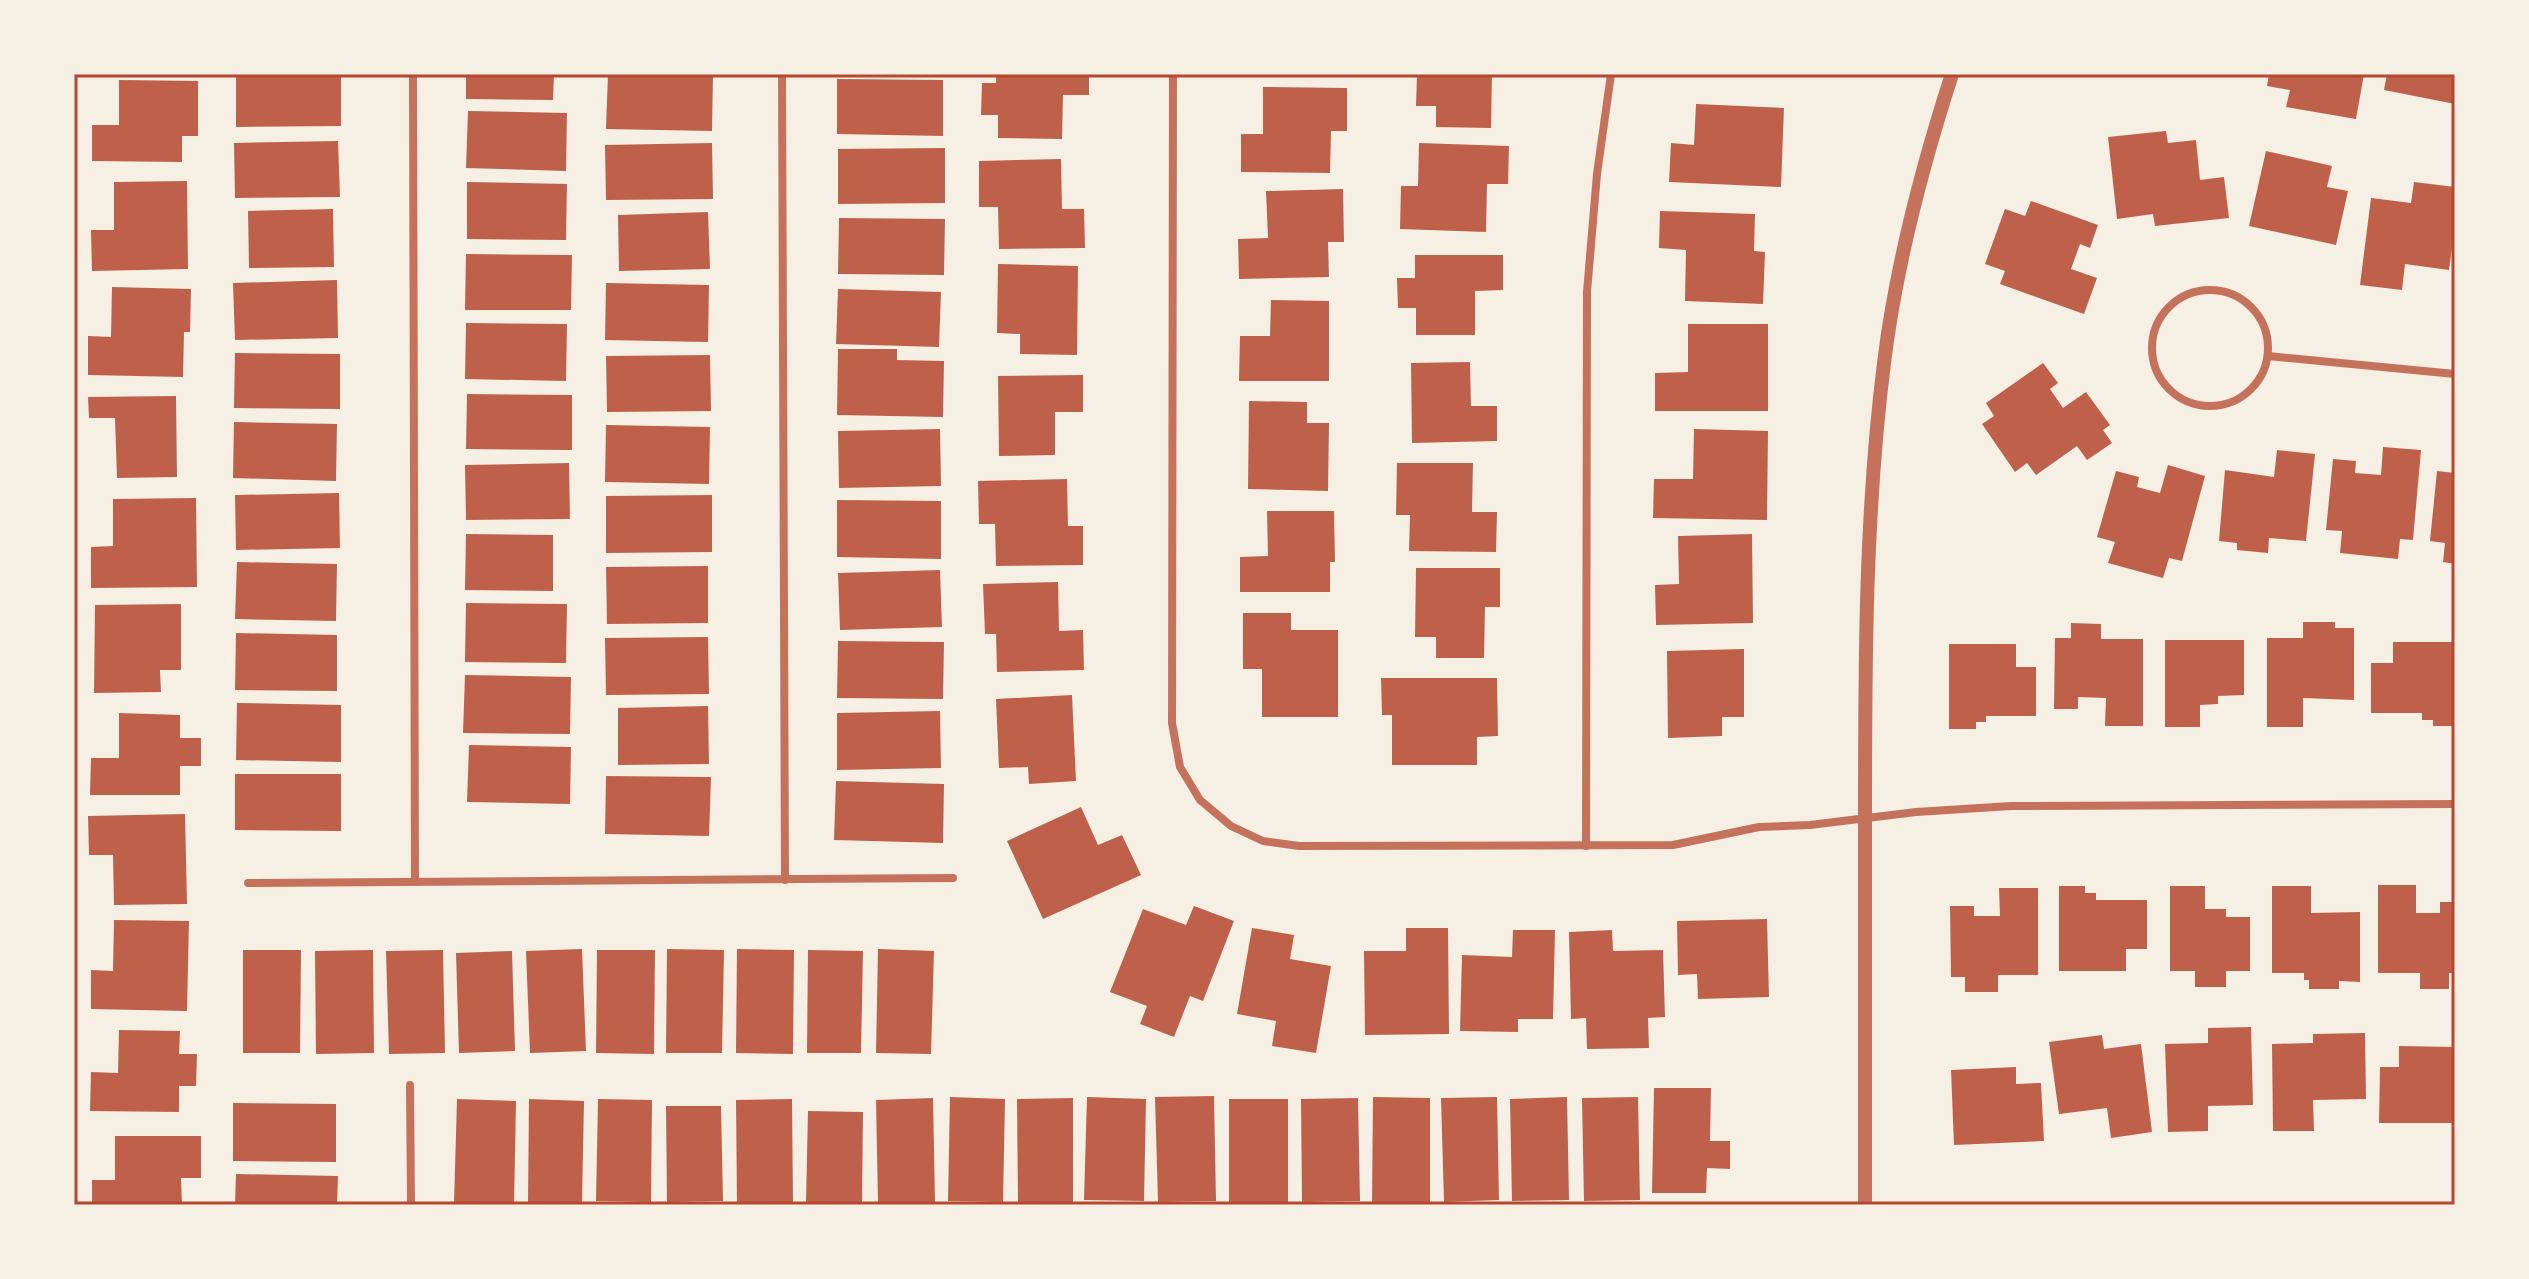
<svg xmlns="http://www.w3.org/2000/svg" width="2529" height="1279" font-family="Karla,sans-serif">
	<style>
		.building { fill: #bf614a }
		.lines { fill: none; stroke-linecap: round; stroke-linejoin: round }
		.minor { stroke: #c5725c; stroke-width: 8 }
		.tertiary { stroke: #c5725c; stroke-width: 14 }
		.neatline { fill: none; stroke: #b5482f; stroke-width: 3 }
	</style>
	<rect width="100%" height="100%" fill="#f6efe4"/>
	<!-- building -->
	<g class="building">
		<polygon points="236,74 341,74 341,126 236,127"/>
		<polygon points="466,74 554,74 553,100 466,99"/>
		<polygon points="608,74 713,75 712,131 606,129"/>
		<polygon points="996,74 1089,74 1089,95 1063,95 1062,139 998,138 998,115 981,115 982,83 996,83"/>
		<polygon points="1417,74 1492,74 1491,128 1436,127 1436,106 1416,106"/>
		<polygon points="2269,74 2364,74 2356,119 2286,107 2290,90 2267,86"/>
		<polygon points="2387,74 2455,74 2455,104 2384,90"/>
		<polygon points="837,79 943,80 943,136 837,134"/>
		<polygon points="119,80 198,81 198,136 182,136 182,162 92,161 92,125 119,125"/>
		<polygon points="1263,87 1347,88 1347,131 1331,131 1330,173 1241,172 1241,134 1263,134"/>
		<polygon points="1696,104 1784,108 1781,187 1669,182 1671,143 1694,145"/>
		<polygon points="468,111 567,113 566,171 466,168"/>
		<polygon points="2166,131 2168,143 2196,140 2200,180 2224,177 2229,218 2155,226 2153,214 2117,219 2108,137"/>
		<polygon points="338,141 340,197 235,198 234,143"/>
		<polygon points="712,143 713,199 606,200 605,145"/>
		<polygon points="1419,143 1509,146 1508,184 1487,184 1486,232 1400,229 1401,186 1418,186"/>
		<polygon points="945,148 945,203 838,204 838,149"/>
		<polygon points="2266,151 2332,166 2327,187 2348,191 2336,245 2249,226"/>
		<polygon points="1061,159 1062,209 1084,209 1085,248 999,249 998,207 979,207 979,161"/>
		<polygon points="187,181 188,269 92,271 91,230 114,230 114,182"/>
		<polygon points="467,182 567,184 566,240 467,239"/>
		<polygon points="2414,182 2455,187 2455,225 2449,270 2405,264 2402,290 2360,285 2371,198 2411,203"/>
		<polygon points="1343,189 1344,242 1328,242 1329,277 1239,279 1238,239 1268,238 1266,191"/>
		<polygon points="2031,201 2098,225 2090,248 2080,244 2071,269 2097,278 2084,314 2000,284 2005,271 1985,264 2005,209 2025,216"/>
		<polygon points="333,209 334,267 249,268 248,211"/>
		<polygon points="1660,211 1755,214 1754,251 1765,252 1763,304 1685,301 1686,250 1659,248"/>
		<polygon points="708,212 710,269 619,271 618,215"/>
		<polygon points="839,218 945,219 944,275 838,274"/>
		<polygon points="466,254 572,255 571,310 465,310"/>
		<polygon points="1415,255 1503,255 1503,290 1475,291 1475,335 1416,335 1416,308 1398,308 1397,278 1415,278"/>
		<polygon points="998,264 1078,266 1077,355 1020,354 1020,334 997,333"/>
		<polygon points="337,280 338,338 235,340 233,283"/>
		<polygon points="606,283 709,285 708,342 605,340"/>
		<polygon points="112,287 191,289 190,332 184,332 183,377 88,375 88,336 111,337"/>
		<polygon points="838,289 941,292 939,347 836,344"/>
		<polygon points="1271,300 1329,301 1329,381 1239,381 1240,336 1270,336"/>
		<polygon points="466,323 567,324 566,381 465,379"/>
		<polygon points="1688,324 1768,324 1768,411 1655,411 1655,373 1688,372"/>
		<polygon points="838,349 897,349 897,360 944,361 943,417 837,415"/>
		<polygon points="235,353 340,354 340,409 234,408"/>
		<polygon points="710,355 711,411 607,412 606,356"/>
		<polygon points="1470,362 1471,406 1497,406 1497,441 1412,443 1411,363"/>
		<polygon points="2043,363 2058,383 2050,389 2063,408 2086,392 2110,425 2103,430 2112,443 2087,460 2077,446 2036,475 2027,463 2015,472 1982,424 1994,416 1986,403"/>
		<polygon points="1083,375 1083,412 1055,412 1055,455 999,456 998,376"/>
		<polygon points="467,394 572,395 572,450 466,449"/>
		<polygon points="176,396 177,477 117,478 115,418 89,418 88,397"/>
		<polygon points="1249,401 1307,402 1307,423 1329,423 1328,491 1248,489"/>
		<polygon points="234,422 337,424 336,481 233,478"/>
		<polygon points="606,425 710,427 709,484 605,482"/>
		<polygon points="940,429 941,486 839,488 838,431"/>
		<polygon points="1694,429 1768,431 1767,520 1653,518 1654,479 1693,479"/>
		<polygon points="2383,447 2421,450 2413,540 2400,539 2398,559 2340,553 2342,531 2326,530 2333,459 2356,461 2355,473 2381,475"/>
		<polygon points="2277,450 2315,454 2306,541 2269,538 2268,553 2237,550 2237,543 2219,541 2225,470 2274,477"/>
		<polygon points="569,463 570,519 466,520 465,465"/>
		<polygon points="1397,463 1473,463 1472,512 1497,512 1496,552 1409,551 1410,515 1396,515"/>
		<polygon points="2168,465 2205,476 2182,561 2169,558 2163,578 2108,563 2115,542 2097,537 2116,471 2139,477 2137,487 2160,493"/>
		<polygon points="2437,471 2455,473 2455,564 2443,562 2445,543 2430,541"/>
		<polygon points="1067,479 1068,526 1083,526 1083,565 996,566 995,524 979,524 978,481"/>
		<polygon points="339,493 340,548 236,550 235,495"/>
		<polygon points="712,495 712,552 606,553 606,496"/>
		<polygon points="196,498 197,587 91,588 91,547 113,546 113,499"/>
		<polygon points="837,500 941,501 941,559 837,557"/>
		<polygon points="1267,511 1334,511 1335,562 1330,562 1330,592 1240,592 1240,557 1268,556"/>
		<polygon points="466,534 553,535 553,591 465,590"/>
		<polygon points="1752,534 1753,623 1656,625 1655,585 1679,584 1678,536"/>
		<polygon points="237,562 337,564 336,621 235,619"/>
		<polygon points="708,566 708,623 607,624 606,567"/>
		<polygon points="1416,568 1500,568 1500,607 1485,607 1484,658 1436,658 1436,637 1415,637"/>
		<polygon points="940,570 942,627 840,630 838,573"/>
		<polygon points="1058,582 1059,631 1083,630 1084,670 997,672 996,634 985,634 983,584"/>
		<polygon points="466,603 567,604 566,663 465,662"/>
		<polygon points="181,604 181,670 160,670 161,692 94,693 95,605"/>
		<polygon points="1243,613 1291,613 1291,630 1338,630 1338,717 1262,717 1262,669 1243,669"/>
		<polygon points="2303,622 2335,622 2335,628 2354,628 2354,700 2303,698 2303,727 2267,727 2267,638 2303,638"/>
		<polygon points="2071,623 2101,624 2101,639 2143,639 2143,726 2105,726 2106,698 2078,697 2078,709 2054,709 2055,638 2071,638"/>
		<polygon points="236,633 337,635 337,691 235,690"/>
		<polygon points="708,637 709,694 606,695 605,638"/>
		<polygon points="2165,640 2244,640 2244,695 2218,696 2218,704 2200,705 2200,727 2165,727"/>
		<polygon points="838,641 944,642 943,699 837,698"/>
		<polygon points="2393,642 2455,642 2455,726 2433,726 2433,720 2422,720 2422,713 2371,713 2371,663 2393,663"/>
		<polygon points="1949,644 2016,644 2016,667 2036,667 2036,716 1986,716 1986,722 1976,722 1976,729 1949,729"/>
		<polygon points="1744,649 1744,717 1722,717 1722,736 1668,738 1667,651"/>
		<polygon points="465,675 571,677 570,734 463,733"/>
		<polygon points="1381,678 1497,678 1498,736 1477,737 1477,765 1392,765 1392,715 1382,715"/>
		<polygon points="1072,695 1076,781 1029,784 1028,767 999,768 996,699"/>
		<polygon points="237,703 341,705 341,762 236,760"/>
		<polygon points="708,706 709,764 618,765 618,708"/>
		<polygon points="940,711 941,768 837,770 837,713"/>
		<polygon points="119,713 180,715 180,738 201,738 201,766 180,766 180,795 90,795 91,758 119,758"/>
		<polygon points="469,745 571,747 570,804 467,802"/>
		<polygon points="235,774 341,774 341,831 235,830"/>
		<polygon points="606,776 711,777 709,836 605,834"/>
		<polygon points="836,781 944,784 943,843 834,840"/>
		<polygon points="1081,807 1098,845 1122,835 1141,875 1043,919 1007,841"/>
		<polygon points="185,814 187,904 114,905 113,855 89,855 88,816"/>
		<polygon points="2378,885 2416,885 2416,913 2440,913 2440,902 2455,902 2455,973 2449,973 2449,989 2420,989 2420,973 2378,973"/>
		<polygon points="2059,886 2085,886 2085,893 2096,893 2096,900 2147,900 2147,949 2126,949 2126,971 2059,971"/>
		<polygon points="2170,886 2205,886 2205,909 2226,909 2226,917 2250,917 2250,971 2226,971 2226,987 2195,987 2195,971 2170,971"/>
		<polygon points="2272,886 2311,886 2311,913 2360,912 2360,982 2339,981 2339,989 2309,989 2309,980 2304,980 2304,973 2272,973"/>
		<polygon points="1999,888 2038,888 2038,975 1998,975 1998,992 1965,992 1965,977 1951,977 1950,906 1974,906 1974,916 2000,916"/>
		<polygon points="1194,906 1234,921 1203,1001 1190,996 1174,1037 1140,1024 1147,1006 1110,992 1143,909 1186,925"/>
		<polygon points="1767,919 1769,997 1698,999 1697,974 1678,975 1677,921"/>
		<polygon points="114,920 189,921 187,1011 91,1009 91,970 113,971"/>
		<polygon points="1252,928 1294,935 1290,959 1331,966 1316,1053 1272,1046 1276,1021 1237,1014"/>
		<polygon points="1406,928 1448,928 1449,1034 1365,1035 1364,951 1406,951"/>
		<polygon points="1513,930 1555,930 1553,1019 1518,1019 1518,1032 1460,1031 1462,955 1512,957"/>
		<polygon points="1612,930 1613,951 1663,950 1665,1017 1648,1018 1649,1048 1587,1049 1586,1018 1571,1019 1569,932"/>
		<polygon points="582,949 586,1051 530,1053 526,951"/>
		<polygon points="667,949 724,950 722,1053 666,1053"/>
		<polygon points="737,949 794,950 793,1054 736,1053"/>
		<polygon points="878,949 934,951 931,1054 876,1053"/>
		<polygon points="243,950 301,950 300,1053 243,1053"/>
		<polygon points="373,950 374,1053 316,1054 315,951"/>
		<polygon points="443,950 445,1053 389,1054 386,951"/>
		<polygon points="597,950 655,950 654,1054 596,1053"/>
		<polygon points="808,950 863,951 861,1053 807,1053"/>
		<polygon points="512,951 515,1051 459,1053 456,953"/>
		<polygon points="2251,1027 2253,1105 2208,1106 2208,1131 2168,1132 2165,1044 2208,1043 2208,1028"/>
		<polygon points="119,1030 180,1031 179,1054 197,1054 196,1086 179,1086 179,1112 90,1111 91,1072 118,1073"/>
		<polygon points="2365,1033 2366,1099 2313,1100 2314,1131 2273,1131 2272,1044 2313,1043 2313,1034"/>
		<polygon points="2102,1035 2104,1049 2141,1044 2152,1132 2111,1138 2107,1108 2059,1114 2049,1042"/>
		<polygon points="2399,1046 2455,1047 2455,1123 2379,1123 2380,1067 2399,1067"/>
		<polygon points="2016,1067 2016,1084 2041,1083 2044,1141 1954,1145 1951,1070"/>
		<polygon points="1654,1088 1711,1088 1710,1141 1730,1141 1730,1169 1707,1168 1706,1193 1652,1193"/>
		<polygon points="1214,1096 1216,1201 1158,1202 1155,1097"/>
		<polygon points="950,1097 1005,1099 1003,1202 948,1201"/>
		<polygon points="1087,1097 1146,1099 1144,1201 1084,1200"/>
		<polygon points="1373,1097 1430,1098 1430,1205 1372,1204"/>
		<polygon points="1497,1097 1499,1200 1444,1202 1441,1098"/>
		<polygon points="1567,1097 1569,1200 1512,1201 1510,1099"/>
		<polygon points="1638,1097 1640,1200 1584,1201 1582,1098"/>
		<polygon points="933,1098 935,1202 878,1203 876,1100"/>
		<polygon points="1073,1098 1073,1202 1018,1203 1017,1099"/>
		<polygon points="1358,1098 1360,1201 1302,1202 1301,1099"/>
		<polygon points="457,1099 516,1101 514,1205 454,1204"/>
		<polygon points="529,1099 584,1101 582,1204 528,1203"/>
		<polygon points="598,1099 652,1100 651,1202 596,1201"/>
		<polygon points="792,1099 793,1204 737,1205 736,1100"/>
		<rect x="1229" y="1099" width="59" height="103"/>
		<polygon points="233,1103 336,1104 336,1162 233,1161"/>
		<polygon points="666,1106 721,1106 723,1201 667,1202"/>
		<polygon points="808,1111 863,1112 862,1202 806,1202"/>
		<polygon points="115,1136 201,1136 201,1178 181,1178 182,1205 92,1205 92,1180 115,1180"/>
		<polygon points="236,1174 338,1176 337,1205 235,1205"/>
	</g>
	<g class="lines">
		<!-- minor -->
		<g class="minor">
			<polyline points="413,74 415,882"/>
			<polyline points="782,74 785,880"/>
			<polyline points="1173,74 1172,723 1180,767 1200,800 1231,826 1263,841 1299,846 1673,845 1759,827 1810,825 1916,812 2011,806 2455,804"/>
			<circle cx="2210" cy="348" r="58"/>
			<polyline points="2268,356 2455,374"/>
			<polyline points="1586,846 1587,292 1597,174 1611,74"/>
			<polyline points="248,883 953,878"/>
			<polyline points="410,1085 411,1205"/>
		</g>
		<!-- tertiary -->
		<path class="tertiary" d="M 1865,1205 C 1865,1076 1865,946 1865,817 C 1865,665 1865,514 1884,363 C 1896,265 1922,167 1952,74"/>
	</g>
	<!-- border -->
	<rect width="2529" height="1279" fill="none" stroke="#f6efe4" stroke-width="152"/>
	<rect x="76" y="76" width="2377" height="1127" class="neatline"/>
</svg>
